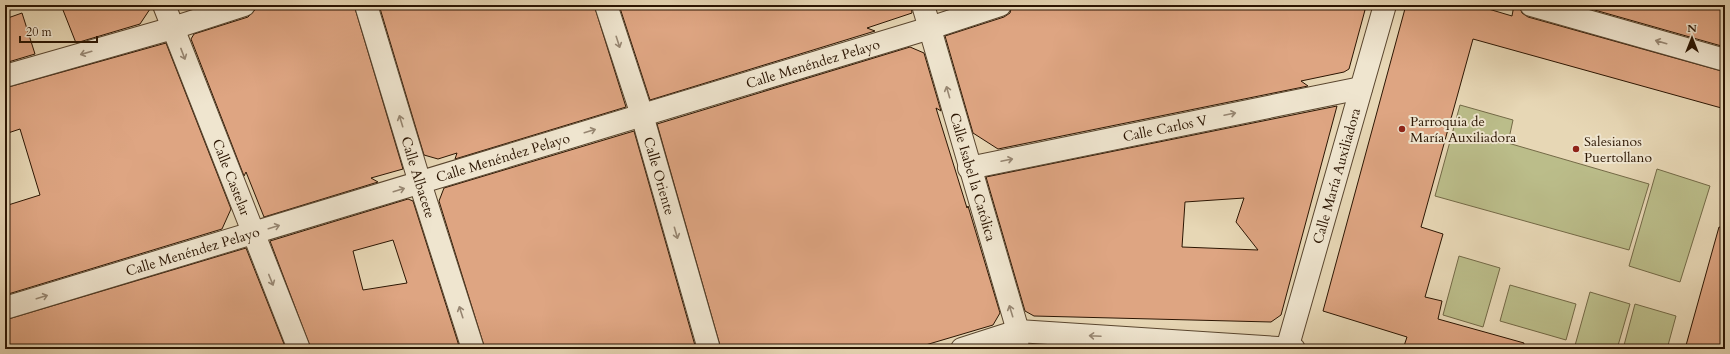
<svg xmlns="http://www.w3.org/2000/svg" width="1730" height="354" font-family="Cardo,serif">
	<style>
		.green { fill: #bbbd8a; stroke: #736946 }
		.building { fill: #dea582; stroke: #2b1502; fill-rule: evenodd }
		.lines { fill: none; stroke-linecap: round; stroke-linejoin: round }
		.minor-casing { stroke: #5a462f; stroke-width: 24 }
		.minor { stroke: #efe5cf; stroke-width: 22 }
		.oneway { stroke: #978773 }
		.poi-dot { fill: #8f2418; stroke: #efe5cf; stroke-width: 1.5 }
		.labels { text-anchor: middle; stroke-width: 4; stroke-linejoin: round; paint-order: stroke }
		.street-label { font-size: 14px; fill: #2b1502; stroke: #efe5cf }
		.poi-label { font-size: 14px; fill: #2b1502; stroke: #efe5cf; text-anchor: start }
	</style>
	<rect width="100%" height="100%" fill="#e7d7b5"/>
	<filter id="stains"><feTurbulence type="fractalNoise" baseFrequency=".005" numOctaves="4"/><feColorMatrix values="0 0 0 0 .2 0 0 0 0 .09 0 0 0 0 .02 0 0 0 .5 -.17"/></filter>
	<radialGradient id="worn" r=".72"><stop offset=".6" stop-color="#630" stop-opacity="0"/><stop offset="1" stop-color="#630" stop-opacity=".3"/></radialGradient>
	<!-- green -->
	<g class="green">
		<polygon points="1460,105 1513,120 1508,143 1649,184 1629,250 1435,196"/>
		<polygon points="1657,169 1710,186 1680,282 1629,266"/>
		<polygon points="1459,256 1500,268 1483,327 1443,315"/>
		<polygon points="1510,285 1576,304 1566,340 1500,321"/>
		<polygon points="1590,292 1630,304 1617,349 1574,349"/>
		<polygon points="1635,304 1676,316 1667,349 1623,349"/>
	</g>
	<!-- building -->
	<g class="building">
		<polygon points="61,5 152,5 152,6 140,24 76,43"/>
		<polygon points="268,5 354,5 403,169 371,178 378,182 264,217 246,172 244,176 191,39 194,34 248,17 256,9"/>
		<polygon points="379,5 594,5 626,107 455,159 457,153 438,159 424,155"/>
		<polygon points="619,5 911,5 912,13 867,28 875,31 650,100"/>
		<polygon points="1012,5 1354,5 1365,10 1349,69 1344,72 1301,81 1308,86 998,149 973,133 945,36 1004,17 1010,13"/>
		<polygon points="1406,5 1475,5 1512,16 1514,5 1519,5 1522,13 1528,17 1725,72 1725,109 1473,39 1421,227 1443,234 1425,297 1442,301 1438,319 1524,343 1523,349 1403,349 1407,337 1323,311"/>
		<polygon points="1577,5 1725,5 1725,47"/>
		<polygon points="22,13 35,54 5,63 5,19"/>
		<polygon points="166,43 231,209 222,229 5,295 5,206 40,195 20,129 5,134 5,88"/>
		<polygon points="910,47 924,53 941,111 936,108 967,208 968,206 1000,313 993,325 912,349 721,349 657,124"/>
		<path d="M 1337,106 L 1281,315 L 1271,322 L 1034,316 L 1025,311 L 986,177 ZM 1244,198 L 1236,222 L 1258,250 L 1182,247 L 1185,202 Z"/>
		<polygon points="634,131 696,349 485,349 439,201 444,188"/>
		<path d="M 408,199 L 413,201 L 460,349 L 311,349 L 270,241 ZM 393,240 L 407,283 L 363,290 L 353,251 Z"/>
		<polygon points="1719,227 1725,228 1725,349 1685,349"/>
		<polygon points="246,248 286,349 5,349 5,320"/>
	</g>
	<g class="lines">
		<defs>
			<g id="minor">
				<path id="s1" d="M 164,5 L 299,349"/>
				<path id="s2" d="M 366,5 L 420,183 L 473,349"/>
				<path id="s3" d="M 606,5 L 642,115 L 709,349"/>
				<path id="s4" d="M 923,5 L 1018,331 L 1017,349"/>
				<polyline points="1531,5 1725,60"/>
				<polyline points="5,76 173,28 244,5"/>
				<path id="s5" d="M 969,168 L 1361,88"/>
				<path id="s6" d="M 5,308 L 930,28 L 1000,5"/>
				<polyline points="962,349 1018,331 1294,349"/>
				<path id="s7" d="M 1287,349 L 1385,5"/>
			</g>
		</defs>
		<!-- minor casing -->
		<use href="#minor" class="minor-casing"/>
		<!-- minor -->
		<use href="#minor" class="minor"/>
	</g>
	<!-- one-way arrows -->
	<defs><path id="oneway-shaft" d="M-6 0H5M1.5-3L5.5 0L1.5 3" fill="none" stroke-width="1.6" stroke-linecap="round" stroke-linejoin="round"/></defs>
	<g class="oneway">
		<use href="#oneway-shaft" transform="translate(618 42) rotate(72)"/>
		<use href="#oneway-shaft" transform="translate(1661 42) rotate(-164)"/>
		<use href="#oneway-shaft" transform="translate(86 53) rotate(164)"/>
		<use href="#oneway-shaft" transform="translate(183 54) rotate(69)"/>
		<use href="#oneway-shaft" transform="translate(948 92) rotate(-106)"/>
		<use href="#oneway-shaft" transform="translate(1230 114) rotate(-12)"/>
		<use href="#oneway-shaft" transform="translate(401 121) rotate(-107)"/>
		<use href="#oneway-shaft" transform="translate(590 131) rotate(-17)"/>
		<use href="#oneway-shaft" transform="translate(1007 160) rotate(-12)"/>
		<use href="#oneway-shaft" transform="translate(399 190) rotate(-17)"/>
		<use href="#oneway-shaft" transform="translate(274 227) rotate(-17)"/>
		<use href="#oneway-shaft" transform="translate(676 233) rotate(74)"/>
		<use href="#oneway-shaft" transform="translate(271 280) rotate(68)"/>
		<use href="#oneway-shaft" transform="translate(42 297) rotate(-17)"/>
		<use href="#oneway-shaft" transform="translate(1011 311) rotate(-107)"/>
		<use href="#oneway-shaft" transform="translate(461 312) rotate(-108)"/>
		<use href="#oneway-shaft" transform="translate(1095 336) rotate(-177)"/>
	</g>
	<!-- markers -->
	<g class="poi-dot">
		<circle cx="1402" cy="129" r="4"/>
		<circle cx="1576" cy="149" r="4"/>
	</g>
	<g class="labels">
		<!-- street labels -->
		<g class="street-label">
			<text dy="5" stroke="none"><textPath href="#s6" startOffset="844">Calle Menéndez Pelayo</textPath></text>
			<text dy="5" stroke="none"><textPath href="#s5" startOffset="200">Calle Carlos V</textPath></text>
			<text dy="5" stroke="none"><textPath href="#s6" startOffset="520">Calle Menéndez Pelayo</textPath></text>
			<text dy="5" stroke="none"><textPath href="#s3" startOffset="179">Calle Oriente</textPath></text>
			<text dy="5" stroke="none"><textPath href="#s7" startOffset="180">Calle María Auxiliadora</textPath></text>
			<text dy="5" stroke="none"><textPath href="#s1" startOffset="185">Calle Castelar</textPath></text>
			<text dy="5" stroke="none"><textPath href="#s2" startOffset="180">Calle Albacete</textPath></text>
			<text dy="5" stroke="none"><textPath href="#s4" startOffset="179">Calle Isabel la Católica</textPath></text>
			<text dy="5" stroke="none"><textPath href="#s6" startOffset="196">Calle Menéndez Pelayo</textPath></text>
		</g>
		<!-- poi labels -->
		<g class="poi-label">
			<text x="1410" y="126">Parroquia de<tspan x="1410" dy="16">María Auxiliadora</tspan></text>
			<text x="1584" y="146">Salesianos<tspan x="1584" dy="16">Puertollano</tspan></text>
		</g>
	</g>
	<!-- margin -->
	<rect width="1730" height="354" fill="none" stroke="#e7d7b5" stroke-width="20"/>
	<rect x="6" y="6" width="1718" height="342" fill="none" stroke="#2b1502" stroke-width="2"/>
	<rect x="10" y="10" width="1710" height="334" fill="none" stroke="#2b1502"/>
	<!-- north arrow -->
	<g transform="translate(1692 38)" stroke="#efe5cf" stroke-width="3" paint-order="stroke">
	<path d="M0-3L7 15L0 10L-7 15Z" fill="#2b1502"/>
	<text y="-6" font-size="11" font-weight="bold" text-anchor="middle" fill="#2b1502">N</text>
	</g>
	<!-- scale -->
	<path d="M20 36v6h77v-6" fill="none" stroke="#2b1502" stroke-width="2"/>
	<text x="26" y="36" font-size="12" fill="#2b1502" stroke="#efe5cf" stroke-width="3" paint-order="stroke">20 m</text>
	<rect width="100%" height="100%" filter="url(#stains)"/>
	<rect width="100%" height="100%" fill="url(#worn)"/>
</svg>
